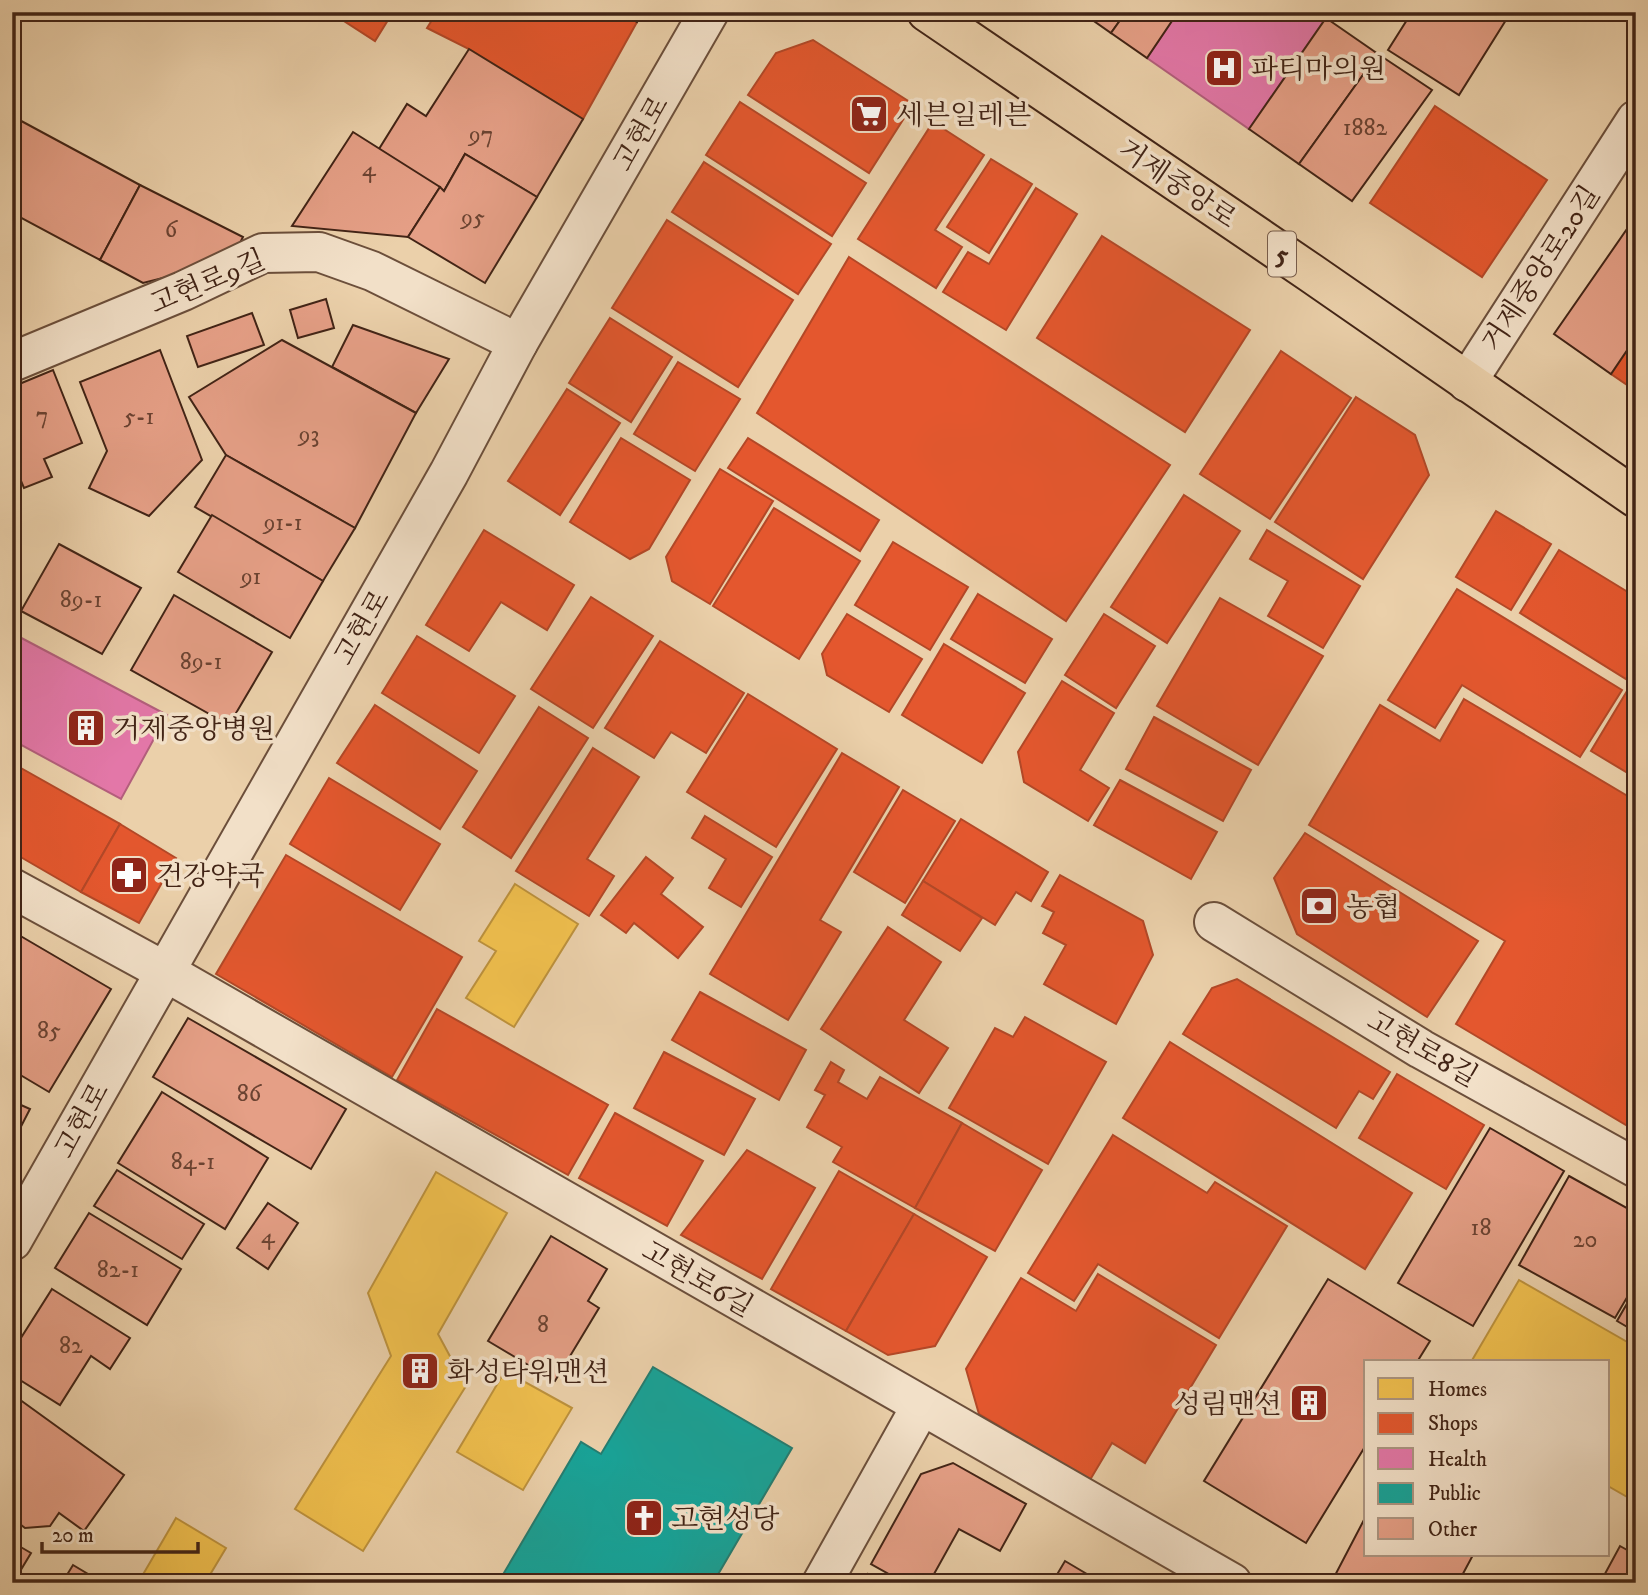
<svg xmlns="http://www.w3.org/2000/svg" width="1648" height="1595" font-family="'IM FELL DW Pica','Noto Serif KR',serif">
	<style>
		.homes { fill: #f2c14e; stroke: #bd923d; stroke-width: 2 }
		.shops { fill: #e4572e; stroke: #b34827; stroke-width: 2 }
		.health { fill: #e377a8; stroke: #b35e7c; stroke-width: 2 }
		.public { fill: #17a398; stroke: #247d71; stroke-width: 2 }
		.building { fill: #e59f86; stroke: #422416; stroke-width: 2 }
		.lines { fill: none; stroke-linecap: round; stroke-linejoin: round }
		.minor-casing { stroke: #6c4f3b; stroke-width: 42 }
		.tertiary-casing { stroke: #6c4f3b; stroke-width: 42 }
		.primary-casing { stroke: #422416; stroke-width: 42 }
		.minor { stroke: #f2e0c8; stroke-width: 38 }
		.tertiary { stroke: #f2e0c8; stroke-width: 38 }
		.primary { stroke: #ebd0aa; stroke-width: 38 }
		.labels { text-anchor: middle; stroke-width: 7; stroke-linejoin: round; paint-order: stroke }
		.number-label { font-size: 24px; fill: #6b4332 }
		.shield { fill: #f2e0c8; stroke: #775c4b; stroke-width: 2 }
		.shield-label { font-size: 26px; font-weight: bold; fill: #422416 }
		.poi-label { font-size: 28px; fill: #422416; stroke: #f2e0c8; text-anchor: start }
		.street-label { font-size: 28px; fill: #422416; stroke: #f2e0c8 }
	</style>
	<rect width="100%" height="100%" fill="#ebd0aa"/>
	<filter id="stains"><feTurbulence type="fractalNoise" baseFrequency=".00286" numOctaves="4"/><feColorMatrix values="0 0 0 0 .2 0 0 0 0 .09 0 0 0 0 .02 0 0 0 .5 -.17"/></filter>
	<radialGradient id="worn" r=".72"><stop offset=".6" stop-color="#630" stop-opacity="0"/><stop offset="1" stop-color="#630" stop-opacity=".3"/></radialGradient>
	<!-- homes -->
	<g class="homes">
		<polygon points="515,884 578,924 514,1027 466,998 496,951 479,941"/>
		<polygon points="436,1172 507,1213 438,1334 466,1386 363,1551 295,1509 391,1356 368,1293"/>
		<polygon points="1519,1280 1636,1347 1636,1502 1608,1486 1608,1362 1471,1362"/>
		<polygon points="505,1371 572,1408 523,1490 457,1452"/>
		<polygon points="176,1518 226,1548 205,1583 138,1583"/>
	</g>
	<!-- shops -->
	<g class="shops">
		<polygon points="330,12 393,12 375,41"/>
		<polygon points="437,12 622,12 637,22 583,119 469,49 427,28"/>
		<polygon points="813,40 913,104 869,173 748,95 776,53"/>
		<polygon points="740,102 866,183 832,236 706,155"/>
		<polygon points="1435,106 1547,180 1482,277 1370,203"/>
		<polygon points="933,122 984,155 935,230 962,247 936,288 858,239"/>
		<polygon points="991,159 1032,184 989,253 947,227"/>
		<polygon points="704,162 831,244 798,294 672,212"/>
		<polygon points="1036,188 1077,214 1006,330 943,292 968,252 989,264"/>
		<polygon points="667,220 793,300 738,387 612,308"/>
		<polygon points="1102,236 1250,330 1185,432 1037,338"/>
		<polygon points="849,257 1170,465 1066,621 757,413"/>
		<polygon points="610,318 672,357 631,422 569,383"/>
		<polygon points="1636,337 1636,391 1611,374"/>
		<polygon points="1281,351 1351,398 1270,519 1200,474"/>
		<polygon points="678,362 740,399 695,471 634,434"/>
		<polygon points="567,389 620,423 560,515 508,481"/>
		<polygon points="1356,397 1415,435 1429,475 1363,579 1275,522"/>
		<polygon points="621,438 690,480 649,549 630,559 570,522"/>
		<polygon points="748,438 879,520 860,551 728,468"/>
		<polygon points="720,469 773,501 710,604 672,581 666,557"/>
		<polygon points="1184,495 1240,531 1167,643 1111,607"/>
		<polygon points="774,508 860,561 799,659 713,606"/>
		<polygon points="1496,511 1551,544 1511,610 1456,577"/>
		<polygon points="484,530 574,585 547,630 501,602 469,651 426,625"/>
		<polygon points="1267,530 1360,586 1323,648 1268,616 1288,581 1250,559"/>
		<polygon points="893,542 968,587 930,650 855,605"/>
		<polygon points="1559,550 1636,597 1636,663 1626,679 1520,613"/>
		<polygon points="1457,589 1622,690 1580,757 1462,685 1435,728 1388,700"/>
		<polygon points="978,594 1052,639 1025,683 951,639"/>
		<polygon points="591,597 653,636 593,728 531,689"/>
		<polygon points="1220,598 1323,656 1258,765 1157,706"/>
		<polygon points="847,614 922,659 889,712 827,675 822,654"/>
		<polygon points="1104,614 1155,646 1116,708 1065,675"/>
		<polygon points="417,636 515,696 479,753 382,693"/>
		<polygon points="660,641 744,693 706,753 671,732 654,758 605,728"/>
		<polygon points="944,644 1025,693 982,763 902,715"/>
		<polygon points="1636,676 1636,778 1591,751"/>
		<polygon points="1062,681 1114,713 1080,770 1109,788 1088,821 1024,782 1018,752"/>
		<polygon points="748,694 837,749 776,847 687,792"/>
		<polygon points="1464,699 1636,801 1636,1131 1456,1024 1505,941 1309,825 1380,705 1440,741"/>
		<polygon points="375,705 477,771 440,829 337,763"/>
		<polygon points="539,707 588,738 511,858 463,827"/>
		<polygon points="1154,717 1251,770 1223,821 1126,769"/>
		<polygon points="593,748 639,777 587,859 614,876 589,916 516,871"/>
		<polygon points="842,753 899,787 820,920 841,932 788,1020 710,974"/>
		<polygon points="12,763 120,824 81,892 12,852"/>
		<polygon points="329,778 440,844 400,910 290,844"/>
		<polygon points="1120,780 1217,832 1191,879 1094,825"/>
		<polygon points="903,790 955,821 905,903 854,872"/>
		<polygon points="705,816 772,857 741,907 709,888 726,859 692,838"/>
		<polygon points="961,819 1048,872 1031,901 1016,892 995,925 923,881"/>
		<polygon points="120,824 176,858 139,923 81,892"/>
		<polygon points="1305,833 1478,941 1427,1017 1297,934 1274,878"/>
		<polygon points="286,855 462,957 392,1077 216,974"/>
		<polygon points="646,857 673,878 661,894 703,927 678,958 634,923 626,933 601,915"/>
		<polygon points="1060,875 1143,921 1153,955 1116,1024 1044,984 1066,945 1043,933 1054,912 1042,906"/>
		<polygon points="923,881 982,918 960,951 902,915"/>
		<polygon points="888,927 941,962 904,1020 948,1048 919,1093 821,1029"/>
		<polygon points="1237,979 1390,1072 1373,1099 1359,1091 1336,1128 1183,1034 1212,988"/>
		<polygon points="700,992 806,1050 779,1100 672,1040"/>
		<polygon points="437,1009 608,1105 568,1175 397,1080"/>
		<polygon points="1025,1017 1106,1062 1048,1164 949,1108 995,1028 1013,1037"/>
		<polygon points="1170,1042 1412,1193 1365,1269 1123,1118"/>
		<polygon points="664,1052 755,1099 724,1155 634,1108"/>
		<polygon points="831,1062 844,1070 838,1082 867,1099 880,1077 962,1123 915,1208 833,1162 842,1147 807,1127 825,1095 815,1090"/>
		<polygon points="1397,1074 1484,1125 1446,1189 1359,1138"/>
		<polygon points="615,1113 703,1161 667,1226 579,1178"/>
		<polygon points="962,1123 1042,1170 995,1251 915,1208"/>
		<polygon points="1113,1135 1207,1193 1215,1182 1287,1226 1219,1338 1098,1264 1074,1301 1028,1273"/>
		<polygon points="747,1150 815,1188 762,1279 681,1235"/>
		<polygon points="839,1171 914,1214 846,1331 771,1289"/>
		<polygon points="914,1214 987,1257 935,1346 888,1355 846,1331"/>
		<polygon points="1098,1274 1216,1345 1145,1463 1112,1443 1090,1480 979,1414 966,1369 1021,1278 1076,1311"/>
	</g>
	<!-- health -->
	<g class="health">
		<polygon points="1178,12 1317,12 1326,18 1249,129 1147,58"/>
		<polygon points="12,633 167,715 121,799 12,740"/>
	</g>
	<!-- public -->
	<polygon class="public" points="653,1367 792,1448 713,1583 498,1583 581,1442 601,1454"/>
	<!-- building -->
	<g class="building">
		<polygon points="622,12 643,12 637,22"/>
		<polygon points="1081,12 1126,12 1111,33"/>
		<polygon points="1126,12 1178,12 1147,58 1111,33"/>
		<polygon points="1412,12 1511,12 1459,95 1388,50"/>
		<polygon points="1326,18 1378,54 1299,164 1249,129"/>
		<polygon points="469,49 583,119 537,197 465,154 444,191 379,149 407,104 426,116"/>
		<polygon points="1378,54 1432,90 1352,201 1299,164"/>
		<polygon points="12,116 140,185 100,260 12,213"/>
		<polygon points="353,132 440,187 408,237 292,226"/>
		<polygon points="465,154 537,197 485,283 408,237 440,187 444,191"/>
		<polygon points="140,185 243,237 231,261 143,283 100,260"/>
		<polygon points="1636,216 1636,337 1611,374 1554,334"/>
		<polygon points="326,299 334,328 298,338 290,310"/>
		<polygon points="252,313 264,345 198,367 187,336"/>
		<polygon points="353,325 449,359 416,413 332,367"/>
		<polygon points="282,340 416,413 355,528 226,455 189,397"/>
		<polygon points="160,350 202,460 149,516 89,488 107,451 80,382"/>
		<polygon points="53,370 82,443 44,459 52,477 24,488 12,460 12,387"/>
		<polygon points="226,455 355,528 323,581 195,507"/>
		<polygon points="12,513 19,530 12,559"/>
		<polygon points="212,515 323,581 290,638 178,572"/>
		<polygon points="59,544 141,588 102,654 21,611"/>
		<polygon points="174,595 272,652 229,725 131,670"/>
		<polygon points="12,931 111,989 49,1092 12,1070"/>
		<polygon points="188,1018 346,1109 311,1169 153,1077"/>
		<polygon points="162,1092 268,1158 225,1229 118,1163"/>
		<polygon points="12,1101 30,1109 12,1144"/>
		<polygon points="1490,1128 1564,1171 1473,1326 1398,1283"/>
		<polygon points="117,1170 204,1224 182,1259 94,1206"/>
		<polygon points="1569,1176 1636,1213 1636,1282 1615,1318 1519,1265"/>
		<polygon points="268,1203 298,1223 268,1269 237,1248"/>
		<polygon points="89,1213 181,1269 147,1325 55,1268"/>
		<polygon points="551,1236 607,1269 588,1301 599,1308 555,1381 488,1341"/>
		<polygon points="1328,1279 1430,1341 1417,1362 1366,1362 1366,1445 1306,1543 1204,1481"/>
		<polygon points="1636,1288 1636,1332 1617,1321"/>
		<polygon points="52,1289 130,1338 110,1369 91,1356 60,1405 12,1375 12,1352"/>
		<polygon points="12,1394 124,1475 84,1531 59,1513 50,1526 25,1528 12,1518"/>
		<polygon points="953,1463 1026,1504 1000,1551 959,1529 929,1583 905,1583 871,1564 921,1474"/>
		<polygon points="1366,1516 1366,1555 1473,1555 1458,1583 1331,1583"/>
		<polygon points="12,1542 31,1553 13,1583 12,1583"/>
		<polygon points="1620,1546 1636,1555 1636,1583 1600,1583"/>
		<polygon points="1065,1561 1102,1583 1052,1583"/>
		<polygon points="73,1565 98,1580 97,1583 62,1583"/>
		<polygon points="868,1574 883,1583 864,1583"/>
	</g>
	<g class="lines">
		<defs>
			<g id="minor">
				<polyline points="12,362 183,291 263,253 319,252 372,271 518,343"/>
				<polyline points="1467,382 1636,120"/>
				<polyline points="12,888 164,971 1232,1583"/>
				<polyline points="1214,922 1421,1049 1636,1168"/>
				<polyline points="822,1583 921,1406"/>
			</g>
			<polyline id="tertiary" points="12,1241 449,473 518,343 709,12"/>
			<polyline id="primary" points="927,12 1311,273 1636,498"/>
		</defs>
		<!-- minor casing -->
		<use href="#minor" class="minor-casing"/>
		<!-- tertiary casing -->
		<use href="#tertiary" class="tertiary-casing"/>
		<!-- primary casing -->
		<use href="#primary" class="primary-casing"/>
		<!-- minor -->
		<use href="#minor" class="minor"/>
		<!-- tertiary -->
		<use href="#tertiary" class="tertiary"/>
		<!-- primary -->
		<use href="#primary" class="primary"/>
	</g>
	<!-- icons -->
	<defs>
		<symbol id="hospital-square" viewBox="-11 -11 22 22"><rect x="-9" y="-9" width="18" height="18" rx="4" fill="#8f2418" stroke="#f2e0c8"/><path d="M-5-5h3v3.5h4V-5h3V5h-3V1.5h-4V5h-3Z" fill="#fff"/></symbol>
		<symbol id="supermarket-square" viewBox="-11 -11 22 22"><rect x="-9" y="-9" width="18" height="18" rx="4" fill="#8f2418" stroke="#f2e0c8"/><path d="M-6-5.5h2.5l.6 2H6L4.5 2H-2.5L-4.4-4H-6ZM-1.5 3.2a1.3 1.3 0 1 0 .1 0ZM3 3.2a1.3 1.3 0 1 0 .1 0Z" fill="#fff"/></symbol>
		<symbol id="building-square" viewBox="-11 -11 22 22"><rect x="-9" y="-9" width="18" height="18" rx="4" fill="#8f2418" stroke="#f2e0c8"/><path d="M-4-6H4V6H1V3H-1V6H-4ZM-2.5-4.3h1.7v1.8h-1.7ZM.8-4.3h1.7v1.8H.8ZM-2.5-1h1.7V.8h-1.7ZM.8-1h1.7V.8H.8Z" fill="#fff"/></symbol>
		<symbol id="pharmacy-square" viewBox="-11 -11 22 22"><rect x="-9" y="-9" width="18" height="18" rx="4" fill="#8f2418" stroke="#f2e0c8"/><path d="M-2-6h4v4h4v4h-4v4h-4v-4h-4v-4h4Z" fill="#fff"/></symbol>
		<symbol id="bank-square" viewBox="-11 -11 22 22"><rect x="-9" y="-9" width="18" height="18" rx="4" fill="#8f2418" stroke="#f2e0c8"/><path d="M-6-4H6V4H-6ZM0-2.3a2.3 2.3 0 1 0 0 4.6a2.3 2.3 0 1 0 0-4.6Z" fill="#fff"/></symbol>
		<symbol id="church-square" viewBox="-11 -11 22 22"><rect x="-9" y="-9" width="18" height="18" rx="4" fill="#8f2418" stroke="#f2e0c8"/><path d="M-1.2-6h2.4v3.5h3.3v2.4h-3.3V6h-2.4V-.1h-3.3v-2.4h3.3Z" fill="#fff"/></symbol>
	</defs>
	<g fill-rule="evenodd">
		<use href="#hospital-square" x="1202" y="46" width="44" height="44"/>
		<use href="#supermarket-square" x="847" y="92" width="44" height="44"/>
		<use href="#building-square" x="64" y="706" width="44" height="44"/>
		<use href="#pharmacy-square" x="107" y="853" width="44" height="44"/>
		<use href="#bank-square" x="1297" y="884" width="44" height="44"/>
		<use href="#building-square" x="398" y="1349" width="44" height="44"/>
		<use href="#building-square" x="1287" y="1381" width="44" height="44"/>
		<use href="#church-square" x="622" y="1496" width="44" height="44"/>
	</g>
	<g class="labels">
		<!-- number labels -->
		<g class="number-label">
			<text x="1365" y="135">1882</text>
			<text x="481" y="142">97</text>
			<text x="369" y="176">4</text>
			<text x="473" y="225">95</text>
			<text x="171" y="237">6</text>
			<text x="42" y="423">7</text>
			<text x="139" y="424">5-1</text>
			<text x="309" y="442">93</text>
			<text x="283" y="530">91-1</text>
			<text x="251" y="584">91</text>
			<text x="81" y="607">89-1</text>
			<text x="201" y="669">89-1</text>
			<text x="49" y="1038">85</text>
			<text x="249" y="1101">86</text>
			<text x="193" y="1169">84-1</text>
			<text x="1481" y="1235">18</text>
			<text x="268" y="1243">4</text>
			<text x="1585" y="1247">20</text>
			<text x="118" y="1277">82-1</text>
			<text x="543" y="1332">8</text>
			<text x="71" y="1353">82</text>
		</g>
		<!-- shield labels -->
		<rect class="shield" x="1268" y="231.5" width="28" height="45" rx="5"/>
		<g class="shield-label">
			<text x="1282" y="263">5</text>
		</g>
		<!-- poi labels -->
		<g class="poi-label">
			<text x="1251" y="78">파티마의원</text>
			<text x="896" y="124">세븐일레븐</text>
			<text x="113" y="738">거제중앙병원</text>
			<text x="156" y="885">건강약국</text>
			<text x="1346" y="916">농협</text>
			<text x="447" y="1381">화성타워맨션</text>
			<text x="1282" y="1413" text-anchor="end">성림맨션</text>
			<text x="671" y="1528">고현성당</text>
		</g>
		<!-- street labels -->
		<g class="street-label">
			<text transform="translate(640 133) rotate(-60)" y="10">고현로</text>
			<text transform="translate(1178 183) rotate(34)" y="10">거제중앙로</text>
			<text transform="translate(1540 268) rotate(-57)" y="10">거제중앙로20길</text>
			<text transform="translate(207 281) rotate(-23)" y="10">고현로9길</text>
			<text transform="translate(361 627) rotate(-60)" y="10">고현로</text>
			<text transform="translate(1423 1048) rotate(30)" y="10">고현로8길</text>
			<text transform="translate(81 1120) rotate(-61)" y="10">고현로</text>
			<text transform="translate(698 1278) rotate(30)" y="10">고현로6길</text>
		</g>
	</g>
	<!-- margin -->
	<rect width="1648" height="1595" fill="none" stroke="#ebd0aa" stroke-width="42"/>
	<rect x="14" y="14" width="1620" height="1567" fill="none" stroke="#422416" stroke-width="3.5"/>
	<rect x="21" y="21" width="1606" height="1553" fill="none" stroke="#422416" stroke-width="2"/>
	<!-- legend -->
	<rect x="1364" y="1360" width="245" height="196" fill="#f2e0c8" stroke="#ac9581" stroke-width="2"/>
	<rect x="1378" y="1378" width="35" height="21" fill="#f2c14e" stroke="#ac9581" stroke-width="2"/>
	<text x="1428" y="1396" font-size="21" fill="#422416">Homes</text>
	<rect x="1378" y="1413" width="35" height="21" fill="#e4572e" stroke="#ac9581" stroke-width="2"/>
	<text x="1428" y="1430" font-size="21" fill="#422416">Shops</text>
	<rect x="1378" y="1448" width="35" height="21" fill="#e377a8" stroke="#ac9581" stroke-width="2"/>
	<text x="1428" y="1466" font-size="21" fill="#422416">Health</text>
	<rect x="1378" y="1483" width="35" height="21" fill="#17a398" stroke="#ac9581" stroke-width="2"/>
	<text x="1428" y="1500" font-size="21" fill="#422416">Public</text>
	<rect x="1378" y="1518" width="35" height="21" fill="#e59f86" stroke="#ac9581" stroke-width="2"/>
	<text x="1428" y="1536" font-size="21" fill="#422416">Other</text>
	<!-- scale -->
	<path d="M42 1542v10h156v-10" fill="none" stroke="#422416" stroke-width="3.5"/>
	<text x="52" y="1542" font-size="21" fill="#422416" stroke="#f2e0c8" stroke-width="5" paint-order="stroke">20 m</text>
	<rect width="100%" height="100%" filter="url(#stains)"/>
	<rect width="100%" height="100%" fill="url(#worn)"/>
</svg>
